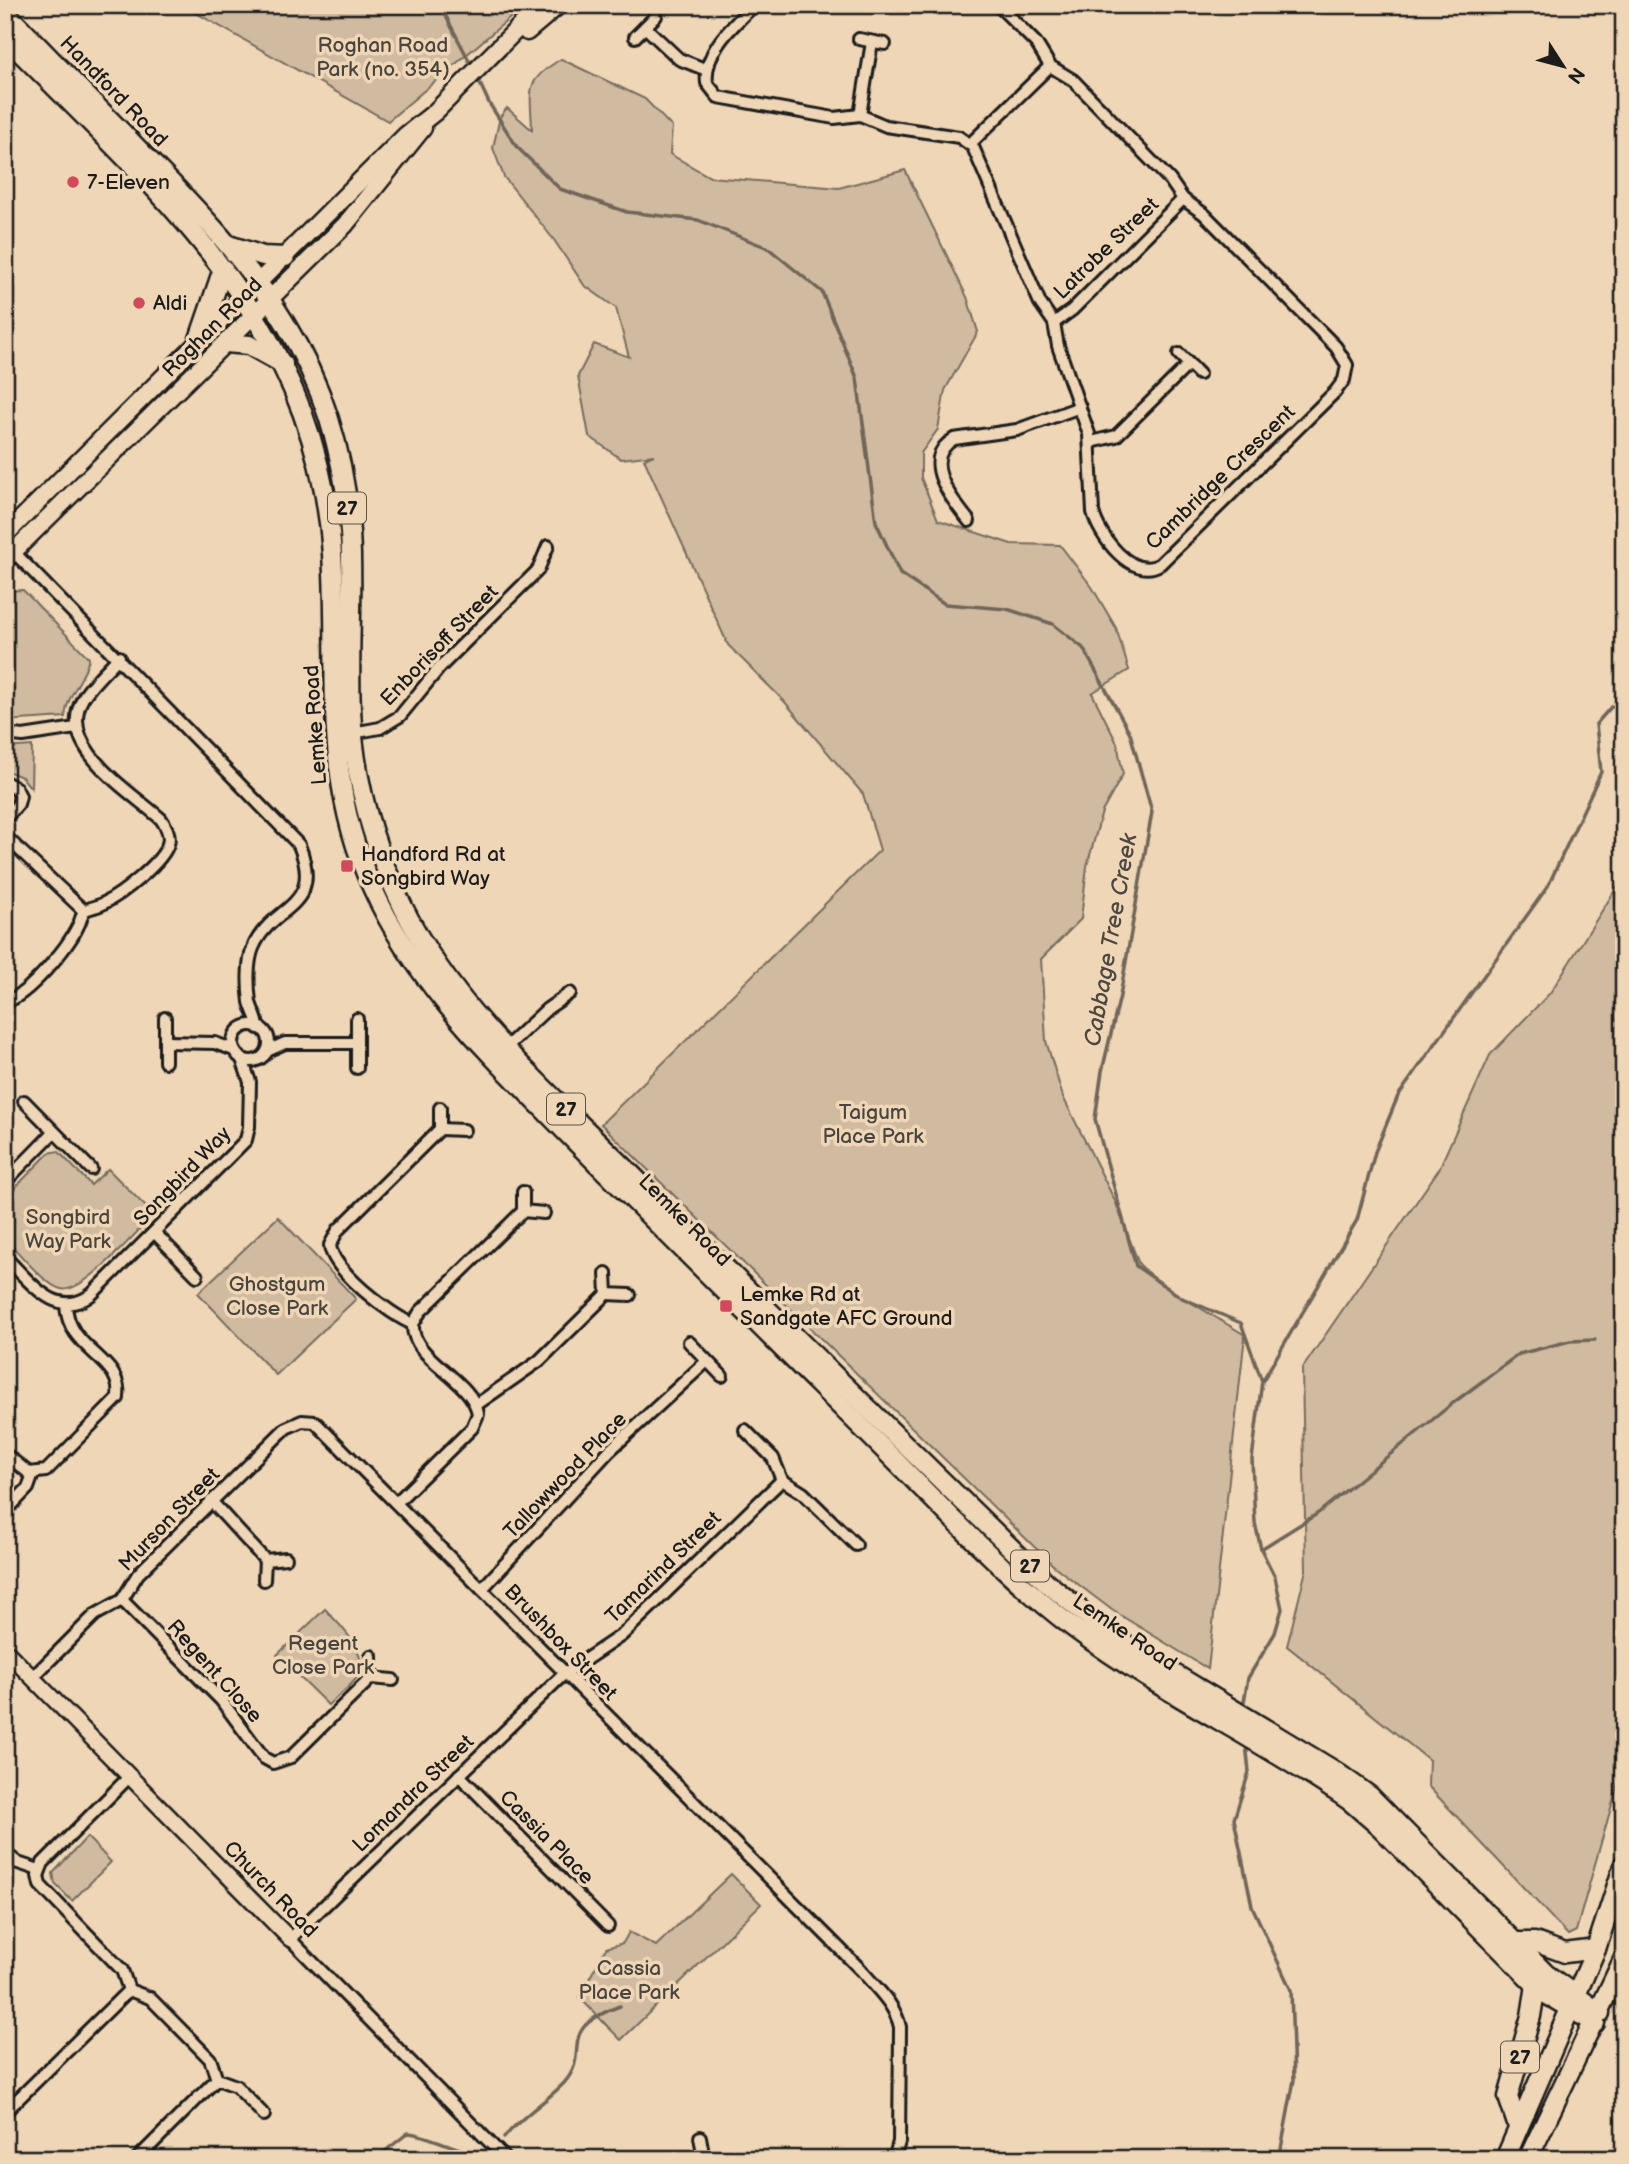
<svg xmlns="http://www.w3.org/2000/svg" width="1629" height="2164" font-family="'Balsamiq Sans',sans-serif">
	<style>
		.green { fill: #d0bba0; stroke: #766c5e; stroke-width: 2 }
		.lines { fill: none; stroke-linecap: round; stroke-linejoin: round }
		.stream { stroke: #6f6559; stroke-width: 3.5 }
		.minor-casing { stroke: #1c1c1c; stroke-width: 16 }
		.tertiary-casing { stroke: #1c1c1c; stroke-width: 19 }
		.secondary-casing { stroke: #1c1c1c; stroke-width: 21 }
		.primary-casing { stroke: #1c1c1c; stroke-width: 23 }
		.minor { stroke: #eed6b6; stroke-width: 10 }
		.tertiary { stroke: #eed6b6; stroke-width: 14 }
		.secondary { stroke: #eed6b6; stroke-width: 16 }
		.primary { stroke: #eed6b6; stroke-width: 18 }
		.poi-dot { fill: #d1495b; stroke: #eed6b6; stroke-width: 2.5 }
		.labels { text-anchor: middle; stroke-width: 7; stroke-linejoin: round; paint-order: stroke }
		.shield { fill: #eed6b6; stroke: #5b544a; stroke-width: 2 }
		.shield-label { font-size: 19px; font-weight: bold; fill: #1c1c1c }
		.park-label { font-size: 21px; fill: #49443d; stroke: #eed6b6 }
		.street-label { font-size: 21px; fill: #1c1c1c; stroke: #eed6b6 }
		.poi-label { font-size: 21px; fill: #1c1c1c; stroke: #eed6b6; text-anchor: start }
		.water-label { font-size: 23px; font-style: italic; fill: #4c4740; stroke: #eed6b6 }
	</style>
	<rect width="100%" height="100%" fill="#eed6b6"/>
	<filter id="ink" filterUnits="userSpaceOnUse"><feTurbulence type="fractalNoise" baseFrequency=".0143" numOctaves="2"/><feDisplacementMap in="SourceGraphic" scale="14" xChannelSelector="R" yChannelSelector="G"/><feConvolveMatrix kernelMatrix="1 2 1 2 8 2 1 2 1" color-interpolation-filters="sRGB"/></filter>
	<g filter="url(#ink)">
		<!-- green -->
		<g class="green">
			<polygon points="182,5 509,5 517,12 388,121"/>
			<path d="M 561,59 L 645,99 L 672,127 L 670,154 L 710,177 L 839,188 L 905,170 L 967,297 L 978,332 L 945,390 L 938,429 L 921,453 L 921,478 L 938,520 L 1011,544 L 1060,545 L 1092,587 L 1116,628 L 1129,670 L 1092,693 L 1117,743 L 1123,774 L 1102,812 L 1087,866 L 1081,919 L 1041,959 L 1046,1041 L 1063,1097 L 1115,1201 L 1139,1264 L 1157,1282 L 1245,1335 L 1208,1669 L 1112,1610 L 1054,1566 L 601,1124 L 880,850 L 863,794 L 784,701 L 728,645 L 644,459 L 654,455 L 621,459 L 589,436 L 578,376 L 594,344 L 629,357 L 616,308 L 584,285 L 554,240 L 504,177 L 493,148 L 500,117 L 507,108 L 532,130 C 531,89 523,82 561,59 Z"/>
			<path d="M 23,590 L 89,658 C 85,680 67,693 65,717 L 5,721 L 5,591 Z"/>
			<polygon points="32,746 31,788 22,777 5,770 5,748"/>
			<polygon points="1624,876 1624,1762 1576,1931 1568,1935 1428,1786 1429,1760 1287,1646 1306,1570 1302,1369 1439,1169 1490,1055 1550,993"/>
			<path d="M 58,1151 L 91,1185 L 108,1169 L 151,1212 L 149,1220 C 133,1235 82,1295 61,1289 C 45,1285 17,1251 5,1238 L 5,1198 L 49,1153 Z"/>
			<polygon points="278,1217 356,1299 276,1375 198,1293"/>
			<path d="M 325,1609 C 339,1625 371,1652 357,1677 C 351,1687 337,1696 328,1705 L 277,1655 Z"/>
			<polygon points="87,1837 111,1862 72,1901 55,1884 53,1873"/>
			<polygon points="731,1874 761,1904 621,2040 579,1997 606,1948 623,1943 629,1932 656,1946"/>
		</g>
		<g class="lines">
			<!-- stream -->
			<g class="stream">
				<polyline points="440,5 473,68"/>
				<polyline points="476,75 489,103 517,147 560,189 627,212 698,220 768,248 822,292 857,378 876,522 900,574 945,604 1007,609 1053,624 1083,648 1130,733 1152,812 1120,996 1102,1071 1095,1119 1136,1266 1182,1298 1241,1323 1262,1381 1252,1459 1255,1523 1261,1549 1275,1577 1282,1609 1275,1633 1248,1678 1243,1708"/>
				<polyline points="1263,1380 1357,1220 1375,1152 1398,1096 1548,886 1601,772 1596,724 1611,707 1624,705"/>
				<polyline points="1261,1549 1317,1514 1453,1403 1519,1354 1570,1341 1595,1340"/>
				<polyline points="1246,1743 1249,1772 1234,1819 1252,1906 1291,1990 1294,2080 1279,2159"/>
				<path d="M 504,2138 C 521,2116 545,2103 564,2083 C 593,2051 552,2031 620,2006"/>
				<path d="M 375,2159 L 408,2133 C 430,2134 472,2159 487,2153"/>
			</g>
			<defs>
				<g id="minor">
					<path d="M 754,5 C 734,25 703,51 707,83 L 718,97 L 834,118 L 860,115 L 886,126 L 959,137 L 973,147 L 1040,303 L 1054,323 L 1058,346 L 1089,434 L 1093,512 C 1099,536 1132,581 1160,564 L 1335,392 L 1344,380 L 1347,365 L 1336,347 L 1204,214 L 1183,199 L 1170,180 L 1073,80 L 1050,66 L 1036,43 L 998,5"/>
					<polyline points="645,27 679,59 707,70"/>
					<polyline points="635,37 656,16"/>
					<polyline points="859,39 885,44"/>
					<polyline points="860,115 872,42"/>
					<polyline points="970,144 1050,66"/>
					<polyline points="1054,323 1072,310 1183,199"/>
					<polyline points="1179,354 1199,374"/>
					<polyline points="1091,442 1116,436 1189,364"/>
					<path d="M 969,521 C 952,500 919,459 954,439 L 1017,430 L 1080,407"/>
					<path d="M 5,543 L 299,845 C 325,910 271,904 253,948 C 247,963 248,987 250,1002 C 252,1011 258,1018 258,1028"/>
					<polyline points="5,734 23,736 76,728"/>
					<polyline points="347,734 380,728 400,716 440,667 538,570 548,546"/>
					<polyline points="5,782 16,788 20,796 18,804 5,819"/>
					<polyline points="5,836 84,911"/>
					<path d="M 5,1002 C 28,996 68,947 78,926 C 81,921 81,916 84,911 C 90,907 98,907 104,903 C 121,895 163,862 168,844 C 171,835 166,826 161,819 C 130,791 55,746 83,698 C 92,683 107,670 119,657"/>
					<circle cx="251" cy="1043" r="18"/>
					<polyline points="165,1042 215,1043 234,1050"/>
					<polyline points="267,1051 285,1043 357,1043"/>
					<polyline points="501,1052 547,1009 570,993"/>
					<polyline points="165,1062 165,1018"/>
					<polyline points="357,1068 357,1019"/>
					<polyline points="24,1101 91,1169"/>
					<polyline points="440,1108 440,1129 464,1130"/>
					<polyline points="5,1182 54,1132"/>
					<polyline points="523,1192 523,1211 544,1213"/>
					<polyline points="155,1233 197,1276"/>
					<path d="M 5,1257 C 29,1280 57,1322 92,1294 L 246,1140 L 249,1127 L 250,1082 L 242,1059"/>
					<polyline points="606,1273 607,1294 630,1295"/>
					<path d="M 413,1324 C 390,1315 332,1270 330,1245 L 338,1230 L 440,1129"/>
					<polyline points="689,1342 722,1376"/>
					<polyline points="476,1405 539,1361 607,1294"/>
					<path d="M 5,1454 L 29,1473 L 46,1471 L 118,1398 C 124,1357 67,1352 66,1304"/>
					<polyline points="782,1480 803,1493 856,1545"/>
					<polyline points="211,1501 265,1560"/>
					<path d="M 396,1503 L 472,1428 L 478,1414 C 473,1379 410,1359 413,1324 L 420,1312 L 523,1211"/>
					<polyline points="9,1508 28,1488 33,1474"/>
					<polyline points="264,1580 265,1560 286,1558"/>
					<polyline points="482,1589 609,1451 707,1361"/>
					<polyline points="122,1600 221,1700 264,1758 273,1763 291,1757 371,1678"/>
					<polyline points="371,1656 371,1678 393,1680"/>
					<path d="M 33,1677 L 95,1615 L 122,1600 L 138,1574 L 286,1428 L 302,1421 L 315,1422 L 862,1971 C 877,1989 895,2004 900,2027 L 899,2142 L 894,2159"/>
					<polyline points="459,1775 608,1926"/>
					<polyline points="130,1776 43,1863 38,1876 40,1885 122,1970 129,1990 150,1998 210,2059 217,2079 236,2086 264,2115"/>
					<polyline points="5,1853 18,1863 39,1870"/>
					<polyline points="5,2112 129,1990"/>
					<polyline points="700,2137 703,2153 708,2159"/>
					<polyline points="137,2159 217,2079"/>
					<polyline points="506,2159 290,1939 564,1674 622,1635 782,1480 773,1458 745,1430"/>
				</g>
				<polyline id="tertiary" points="5,1650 290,1939"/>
				<g id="secondary">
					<polyline points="527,32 559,5"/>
					<polyline points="5,535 406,135 435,112 541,5"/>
					<polyline points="5,560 345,225 423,128"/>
				</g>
				<g id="primary">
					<path d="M 5,12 C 51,59 96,106 142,153 C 256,268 338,362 350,532 C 354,591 348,650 351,709 C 354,778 373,846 403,907 C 455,1013 551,1094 633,1176 C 770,1313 908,1448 1047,1583 L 1115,1638 L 1335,1771 L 1370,1796 L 1546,1974 L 1600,2013"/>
					<path d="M 5,37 C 158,192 317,321 332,554 C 340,672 320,775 372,887 C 416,985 492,1056 566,1132 C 634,1201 703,1269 772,1338 C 821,1387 871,1436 920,1486 C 970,1536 1018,1586 1074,1628 C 1161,1693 1261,1739 1350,1801 L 1380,1827 L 1544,1993 L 1595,2023"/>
					<polyline points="232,246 263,256 285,257"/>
					<polyline points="198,342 223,269"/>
					<polyline points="226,343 249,345 283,364"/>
					<polyline points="1515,1942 1535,1942 1565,1953 1596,1949"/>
					<polyline points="1518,2127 1508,2097 1531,2016 1536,1985"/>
					<polyline points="1505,2159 1596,1949 1624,1864"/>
					<polyline points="1528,2159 1624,1958"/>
				</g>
			</defs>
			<!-- minor casing -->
			<use href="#minor" class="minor-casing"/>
			<!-- tertiary casing -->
			<use href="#tertiary" class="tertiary-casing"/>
			<!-- secondary casing -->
			<use href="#secondary" class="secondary-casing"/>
			<!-- primary casing -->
			<use href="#primary" class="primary-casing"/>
			<!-- minor -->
			<use href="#minor" class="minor"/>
			<!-- tertiary -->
			<use href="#tertiary" class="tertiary"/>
			<!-- secondary -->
			<use href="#secondary" class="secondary"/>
			<!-- primary -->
			<use href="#primary" class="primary"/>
		</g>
	</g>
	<!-- markers -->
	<g class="poi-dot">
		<circle cx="73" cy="182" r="7"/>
		<circle cx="139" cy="303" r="7"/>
		<rect x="340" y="859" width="14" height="14" rx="3.5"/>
		<rect x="719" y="1299" width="14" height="14" rx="3.5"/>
	</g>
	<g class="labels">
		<!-- shield labels -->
		<g class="shield">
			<rect x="328" y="492.5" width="38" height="31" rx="5"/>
			<rect x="547" y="1093.5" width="38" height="31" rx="5"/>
			<rect x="1011" y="1550.5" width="38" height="31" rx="5"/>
			<rect x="1501" y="2041.5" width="38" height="31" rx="5"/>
		</g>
		<g class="shield-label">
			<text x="347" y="515">27</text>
			<text x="566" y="1116">27</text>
			<text x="1030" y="1573">27</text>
			<text x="1520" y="2064">27</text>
		</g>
		<!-- park labels -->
		<g class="park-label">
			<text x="383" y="52">Roghan Road<tspan x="383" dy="24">Park (no. 354)</tspan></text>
			<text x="873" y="1119">Taigum<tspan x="873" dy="24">Place Park</tspan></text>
			<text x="68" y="1224">Songbird<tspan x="68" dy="24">Way Park</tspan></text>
			<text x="277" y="1291">Ghostgum<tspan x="277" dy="24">Close Park</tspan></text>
			<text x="323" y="1650">Regent<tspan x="323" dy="24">Close Park</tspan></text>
			<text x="629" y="1975">Cassia<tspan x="629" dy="24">Place Park</tspan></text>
		</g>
		<!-- street labels -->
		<g class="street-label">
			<text transform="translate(114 91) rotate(46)" y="7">Handford Road</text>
			<text transform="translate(1106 248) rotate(-44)" y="7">Latrobe Street</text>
			<text transform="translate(212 327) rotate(-45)" y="7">Roghan Road</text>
			<text transform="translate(1220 477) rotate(-44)" y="7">Cambridge Crescent</text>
			<text transform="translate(439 645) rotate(-46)" y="7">Enborisoff Street</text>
			<text transform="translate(315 725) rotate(-94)" y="7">Lemke Road</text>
			<text transform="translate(182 1176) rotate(-46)" y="7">Songbird Way</text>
			<text transform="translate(685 1220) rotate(45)" y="7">Lemke Road</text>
			<text transform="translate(565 1475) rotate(-46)" y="7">Tallowwood Place</text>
			<text transform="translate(169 1519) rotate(-46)" y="7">Murson Street</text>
			<text transform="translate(663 1567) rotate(-44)" y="7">Tamarind Street</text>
			<text transform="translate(1125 1632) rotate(34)" y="7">Lemke Road</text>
			<text transform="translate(561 1642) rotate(46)" y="7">Brushbox Street</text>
			<text transform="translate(215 1671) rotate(48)" y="7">Regent Close</text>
			<text transform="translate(413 1793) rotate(-44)" y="7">Lomandra Street</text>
			<text transform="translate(547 1837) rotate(45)" y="7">Cassia Place</text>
			<text transform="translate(271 1889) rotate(46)" y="7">Church Road</text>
		</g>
		<!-- poi labels -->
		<g class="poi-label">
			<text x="87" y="189">7-Eleven</text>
			<text x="153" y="310">Aldi</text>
			<text x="361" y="861">Handford Rd at<tspan x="361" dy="24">Songbird Way</tspan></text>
			<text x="740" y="1301">Lemke Rd at<tspan x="740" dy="24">Sandgate AFC Ground</tspan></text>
		</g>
		<!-- water labels -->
		<g class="water-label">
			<text transform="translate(1110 940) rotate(-80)" y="8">Cabbage Tree Creek</text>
		</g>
	</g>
	<!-- margin -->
	<rect width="1629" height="2164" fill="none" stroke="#eed6b6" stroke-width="28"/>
	<rect x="14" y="14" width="1601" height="2136" fill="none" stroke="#1c1c1c" stroke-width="2.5" filter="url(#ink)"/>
	<!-- north arrow -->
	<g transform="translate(1563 66) rotate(126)" stroke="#eed6b6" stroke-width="5" paint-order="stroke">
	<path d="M0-5L12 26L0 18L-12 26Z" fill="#1c1c1c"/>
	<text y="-10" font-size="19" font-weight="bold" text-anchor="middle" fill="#1c1c1c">N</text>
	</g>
</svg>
